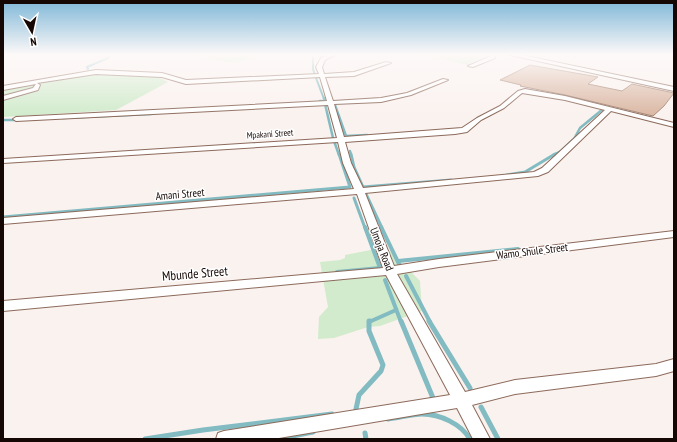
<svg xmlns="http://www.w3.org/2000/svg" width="677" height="442" font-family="'PT Sans Narrow',sans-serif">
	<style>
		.green { fill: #d1ebcc }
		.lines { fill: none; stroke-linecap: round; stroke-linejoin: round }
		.stream-far4 { stroke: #82bbc1; stroke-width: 2 }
		.stream-far3 { stroke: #82bbc1; stroke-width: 2.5 }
		.stream-far2 { stroke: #82bbc1; stroke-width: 3 }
		.stream-far1 { stroke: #82bbc1; stroke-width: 4 }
		.stream { stroke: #82bbc1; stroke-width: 5 }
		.building { fill: #dab7a3; stroke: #a4836f }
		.minor-casing { stroke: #8c6a5b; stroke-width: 2 }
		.minor { fill: #fff; fill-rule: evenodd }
		.labels { text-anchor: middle; stroke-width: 3; stroke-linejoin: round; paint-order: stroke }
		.far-street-label { font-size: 9px; fill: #150804; stroke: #fff }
		.street-label { font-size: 11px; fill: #150804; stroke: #fff }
		.near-street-label { font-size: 13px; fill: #150804; stroke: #fff }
	</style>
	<rect width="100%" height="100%" fill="#faf2ef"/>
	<!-- green -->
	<g class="green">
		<path d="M 201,54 L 259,54 C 252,55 249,59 242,61 C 228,64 214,60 201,56 Z"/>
		<polygon points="422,54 488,54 467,65"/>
		<polygon points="88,73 154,75 168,82 116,110 3,117 3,89"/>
		<polygon points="386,247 420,281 422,311 380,326 368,327 334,338 318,339 319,317 328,307 320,262 340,260 345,258 345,255"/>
	</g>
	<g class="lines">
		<!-- stream-far4 -->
		<g class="stream-far4">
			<polyline points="313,58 313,69 315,75"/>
			<polyline points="328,58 337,54"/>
			<polyline points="88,69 87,67 108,58 110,54"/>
			<polyline points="316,78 324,99"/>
		</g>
		<!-- stream-far3 -->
		<g class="stream-far3">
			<polyline points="320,101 325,101 324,98"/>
			<polyline points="323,104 325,104 333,138"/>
			<polyline points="335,105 346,136 367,135"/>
			<polyline points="63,118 151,114"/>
			<polyline points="3,120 17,120"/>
			<polyline points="334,141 339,155"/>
			<polyline points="350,151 351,155"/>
			<polyline points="553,155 561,151 574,139 580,128 603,109"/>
		</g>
		<!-- stream-far2 -->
		<g class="stream-far2">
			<polyline points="351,154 354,167 363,187 451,180"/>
			<polyline points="507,175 525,172 555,154"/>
			<polyline points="366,194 382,228"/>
			<polyline points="354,198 365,228"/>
			<polyline points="3,217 350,187 339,154"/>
		</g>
		<!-- stream-far1 -->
		<g class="stream-far1">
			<polyline points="381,227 400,266"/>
			<polyline points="398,261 518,249"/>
			<polyline points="337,272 380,268 365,227"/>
			<polyline points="406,276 430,322"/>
			<polyline points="385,280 401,322"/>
			<polyline points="369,322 396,310"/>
		</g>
		<!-- stream -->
		<g class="stream">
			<polyline points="401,321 433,398 431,399"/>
			<polyline points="429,321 470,388"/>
			<polyline points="481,407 498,439"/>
			<polyline points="356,409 359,395 381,371 383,365 369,331 369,321 370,321"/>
			<path d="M 388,419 C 399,418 411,414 422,414 C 440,414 461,424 470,439"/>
			<polyline points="365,433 366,439"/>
			<polyline points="145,439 203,430 332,414"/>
			<polyline points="277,439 313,432"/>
		</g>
	</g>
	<!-- building -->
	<polygon class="building" points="530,65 598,77 588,84 622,91 632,84 674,93 664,106 653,116 565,95 520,86 521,85 500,80"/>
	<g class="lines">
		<defs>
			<g id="minor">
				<path d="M 329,54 L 336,54 L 325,60 L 322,67 L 324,74 L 354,72 L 386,62 L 391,63 L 354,76 L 325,77 L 333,101 L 381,98 L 407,93 L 443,79 L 448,80 L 411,95 L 381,102 L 334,104 L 344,137 L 462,128 L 477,118 L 500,106 L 518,91 L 525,89 L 565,96 L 674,123 L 674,127 L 611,111 L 548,172 L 538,176 L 365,193 L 394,266 L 439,259 L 674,231 L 674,237 L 439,267 L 397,274 L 465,392 L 515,380 L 656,364 L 674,359 L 674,371 L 656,376 L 515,394 L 472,405 L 490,439 L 473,439 L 457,408 L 273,439 L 216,439 L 218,433 L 224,431 L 450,395 L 386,275 L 3,311 L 3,301 L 383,268 L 357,194 L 3,224 L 3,218 L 354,189 L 343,163 L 338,142 L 3,163 L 3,159 L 337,138 L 328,105 L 16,121 L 13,119 L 16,117 L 327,101 L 320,77 L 186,84 L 162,77 L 96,74 L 37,83 L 40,85 L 38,90 L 3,100 L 3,96 L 33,88 L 36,84 L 3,90 L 3,86 L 96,70 L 162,73 L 186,80 L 319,74 L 316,67 L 321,58 ZM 522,93 L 565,100 L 605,110 L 542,168 L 534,172 L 363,188 L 351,163 L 345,142 L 455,134 L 467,132 L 481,120 L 504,108 Z"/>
				<polygon points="491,54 495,54 495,58 473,67 468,66 491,56"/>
				<polygon points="506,54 517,54 674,87 674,91"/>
			</g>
		</defs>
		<!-- minor casing -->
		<use href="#minor" class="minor-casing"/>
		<!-- minor -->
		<use href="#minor" class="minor"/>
	</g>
	<!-- sky -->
	<linearGradient id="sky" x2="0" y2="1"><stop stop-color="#7fb7d8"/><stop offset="0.47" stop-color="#fdf9f8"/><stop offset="1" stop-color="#fdf9f8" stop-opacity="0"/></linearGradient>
	<rect width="677" height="116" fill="url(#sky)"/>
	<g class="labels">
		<!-- far-street labels -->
		<g class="far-street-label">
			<text transform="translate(270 134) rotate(-4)" y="3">Mpakani Street</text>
		</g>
		<!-- street labels -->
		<g class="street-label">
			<text transform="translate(180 194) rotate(-5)" y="4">Amani Street</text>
			<text transform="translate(382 249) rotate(68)" y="4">Umoja Road</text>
			<text transform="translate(532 251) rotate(-7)" y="4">Wamo Shule Street</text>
		</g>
		<!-- near-street labels -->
		<g class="near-street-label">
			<text transform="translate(195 273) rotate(-5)" y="5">Mbunde Street</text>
		</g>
	</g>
	<!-- border -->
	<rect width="677" height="442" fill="none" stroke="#150804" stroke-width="8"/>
	<!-- north arrow -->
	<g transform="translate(32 32) rotate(171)" stroke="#ffffff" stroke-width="3" paint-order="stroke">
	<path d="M0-3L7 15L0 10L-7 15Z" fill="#150804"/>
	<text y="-6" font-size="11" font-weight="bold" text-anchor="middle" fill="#150804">N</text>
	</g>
</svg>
